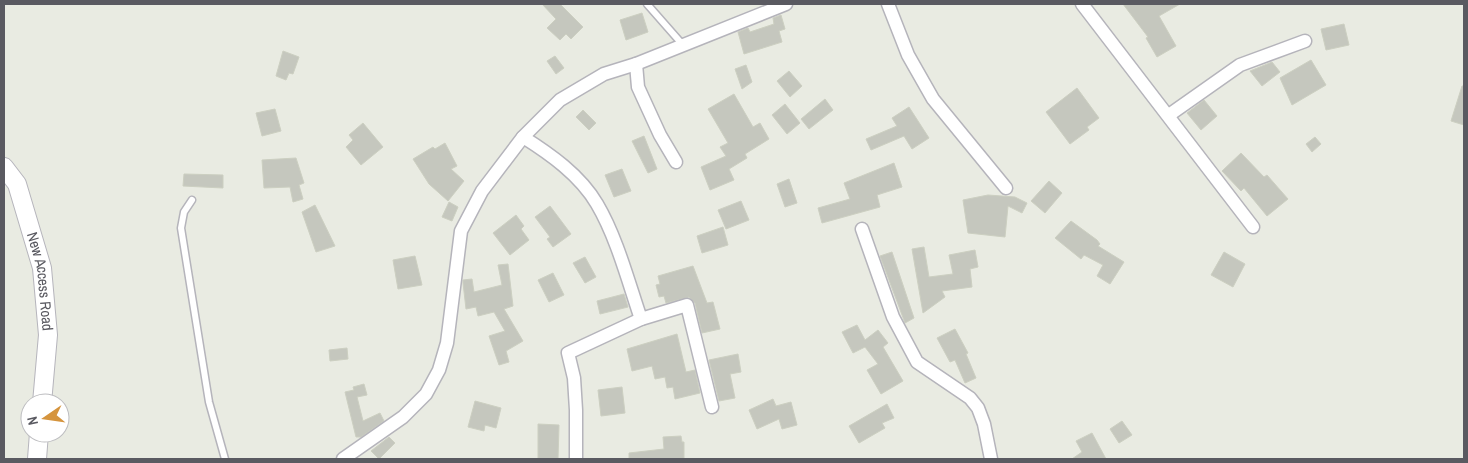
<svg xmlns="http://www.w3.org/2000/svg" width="1468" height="463" font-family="'Archivo Narrow',sans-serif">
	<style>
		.building { fill: #c5c7be; stroke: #cccfc1 }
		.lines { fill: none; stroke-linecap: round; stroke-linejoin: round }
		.lane-casing { stroke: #b5b4bb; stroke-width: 9 }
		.street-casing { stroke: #b5b4bb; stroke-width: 15 }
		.secondary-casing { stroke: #b6b5bc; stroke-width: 20 }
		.lane { stroke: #fff; stroke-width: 6 }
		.street { stroke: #fff; stroke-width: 12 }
		.secondary { stroke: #fff; stroke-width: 18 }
		.labels { text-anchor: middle; stroke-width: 4; stroke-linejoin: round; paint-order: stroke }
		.street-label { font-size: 15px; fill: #5a5a61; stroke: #fff }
	</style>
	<rect width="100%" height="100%" fill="#e9ebe2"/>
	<!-- building -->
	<g class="building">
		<polygon points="542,4 560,4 583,27 571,39 566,34 560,40 547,28 556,19"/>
		<polygon points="1123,4 1180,4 1159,16 1176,46 1157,57 1146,38 1148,37"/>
		<polygon points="642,13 648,32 626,40 620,20"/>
		<polygon points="781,15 785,29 779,31 782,42 744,54 738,32 748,28 750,32 774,24 773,18"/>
		<polygon points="1344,24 1349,45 1326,50 1321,29"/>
		<polygon points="283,51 299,57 293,74 289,73 286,80 276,76"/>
		<polygon points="555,56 564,68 556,74 547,61"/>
		<polygon points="1311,60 1326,85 1292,105 1280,78"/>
		<polygon points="1272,62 1280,72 1262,86 1250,71"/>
		<polygon points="746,65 752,82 742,89 735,69"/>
		<polygon points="789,71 802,86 790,97 777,81"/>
		<polygon points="1462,86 1464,86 1464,125 1451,121"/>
		<polygon points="1077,88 1099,118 1087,127 1089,130 1070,144 1046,112"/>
		<polygon points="734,94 753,127 760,123 769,139 745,154 747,158 729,169 734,180 710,190 701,167 726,156 720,147 728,143 708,109"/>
		<polygon points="825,99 833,110 809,129 801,119"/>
		<polygon points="1204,100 1217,116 1201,130 1187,113"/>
		<polygon points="785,104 800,123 787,134 772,115"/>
		<polygon points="909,107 929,138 912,149 904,136 871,150 866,139 897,126 892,118"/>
		<polygon points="275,109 281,131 262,136 256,113"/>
		<polygon points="583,110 596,123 589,130 576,117"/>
		<polygon points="363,123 383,147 361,165 346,147 353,140 349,135"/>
		<polygon points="644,136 657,169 648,173 632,141"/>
		<polygon points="1315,137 1321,144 1312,152 1306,144"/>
		<polygon points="445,143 457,166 451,169 464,181 448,201 429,184 413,159 433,147 435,149"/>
		<polygon points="1241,153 1264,177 1267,175 1288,199 1267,216 1244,188 1241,191 1222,171"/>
		<polygon points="296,158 304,183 299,185 303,199 293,202 290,187 264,188 262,160"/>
		<polygon points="894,163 902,187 877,195 880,207 822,223 818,208 850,199 844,183"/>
		<polygon points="622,169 631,191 614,197 605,175"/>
		<polygon points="184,174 223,175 223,188 183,186"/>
		<polygon points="789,179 797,203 785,207 777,184"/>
		<polygon points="1049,181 1062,193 1045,213 1031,201"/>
		<polygon points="988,195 1015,197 1027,203 1022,213 1008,206 1005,237 968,233 963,200"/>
		<polygon points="741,201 749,220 726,229 718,210"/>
		<polygon points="449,202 458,207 452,221 442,217"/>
		<polygon points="315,205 335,246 316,252 302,212"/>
		<polygon points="550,206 571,234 553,247 547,239 550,237 535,217"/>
		<polygon points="516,215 524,226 521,229 529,240 510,255 493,233"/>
		<polygon points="1071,221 1097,240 1100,244 1098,246 1124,262 1110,284 1097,276 1103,265 1084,255 1081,259 1055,238"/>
		<polygon points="723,227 728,245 702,253 697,236"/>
		<polygon points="924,247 929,277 953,274 949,255 975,250 978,267 970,269 972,287 942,291 945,297 923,313 912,249"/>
		<polygon points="892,252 914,318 905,323 880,256"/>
		<polygon points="1224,252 1245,264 1233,287 1211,275"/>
		<polygon points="415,256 422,285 398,289 393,260"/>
		<polygon points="585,257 596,277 585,283 573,263"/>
		<polygon points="508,264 513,306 504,309 523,341 506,351 509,362 499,365 489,336 505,331 494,312 478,316 476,307 466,309 463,283 463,280 472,279 474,292 502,285 498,265"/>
		<polygon points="693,266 707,303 713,302 720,329 702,333 695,303 689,297 666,303 664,296 659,297 656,285 660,284 658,276"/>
		<polygon points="553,273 564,295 549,302 538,280"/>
		<polygon points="624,294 628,307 600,314 597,301"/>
		<polygon points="857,325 865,340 878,330 888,343 883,347 903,381 881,394 867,370 878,364 865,347 853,353 842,332"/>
		<polygon points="955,329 968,353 966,354 976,378 965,383 955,360 950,362 937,338"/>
		<polygon points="677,334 686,372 695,370 700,393 675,399 673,387 667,388 665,377 655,379 652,366 632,371 627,349"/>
		<polygon points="347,348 348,359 330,361 329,350"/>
		<polygon points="738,354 741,372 730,374 735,398 719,401 709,360"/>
		<polygon points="364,384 367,395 357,397 363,421 380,413 384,421 361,437 356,437 345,392 354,390 353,387"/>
		<polygon points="622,387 625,413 601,416 598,390"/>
		<polygon points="773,399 776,406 791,402 797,425 782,429 779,419 757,429 749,410"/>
		<polygon points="475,401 501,408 496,428 485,425 484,431 468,427"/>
		<polygon points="887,404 894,418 882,423 885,428 859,443 849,426"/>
		<polygon points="1122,421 1132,435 1119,443 1110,429"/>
		<polygon points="538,424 559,425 558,459 538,459"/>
		<polygon points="1092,433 1106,459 1072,459 1082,452 1076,441"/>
		<polygon points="681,436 682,442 684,442 684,459 629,459 629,453 664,449 663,437"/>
		<polygon points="389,437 395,443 379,459 371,451"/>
	</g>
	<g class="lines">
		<defs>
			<g id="lane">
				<polyline points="647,4 683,45"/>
				<polyline points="192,200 184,212 181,228 209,402 225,459"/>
			</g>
			<g id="street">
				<polyline points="888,4 908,55 933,99 1006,188"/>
				<polyline points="1082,4 1253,227"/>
				<polyline points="636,64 638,87 660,135 676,162"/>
				<polyline points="1169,115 1240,65 1305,41"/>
				<path d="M 523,137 C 550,154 580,175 597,204 C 617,238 628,281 641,319"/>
				<polyline points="862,229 893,317 917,362 970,398 978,408 984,424 991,459"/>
				<polyline points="343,459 403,417 426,394 439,370 447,343 461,231 482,191 523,137 560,100 604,74 636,64 786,4"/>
				<polyline points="576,459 576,410 574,378 568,353 641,319 687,305 712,407"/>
			</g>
			<g id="secondary">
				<path id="s1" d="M 4,167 L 17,184 L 42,268 L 48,335 L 42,403"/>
				<polyline points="37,459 39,433"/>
			</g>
		</defs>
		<!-- lane casing -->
		<use href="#lane" class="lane-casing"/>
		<!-- street casing -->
		<use href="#street" class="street-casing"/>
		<!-- secondary casing -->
		<use href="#secondary" class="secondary-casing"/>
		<!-- lane -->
		<use href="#lane" class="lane"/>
		<!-- street -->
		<use href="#street" class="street"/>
		<!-- secondary -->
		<use href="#secondary" class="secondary"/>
	</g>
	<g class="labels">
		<!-- street labels -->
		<g class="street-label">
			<text dy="5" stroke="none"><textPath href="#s1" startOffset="122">New Access Road</textPath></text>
		</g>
	</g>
	<!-- border -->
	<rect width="1468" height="463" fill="none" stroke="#5a5a61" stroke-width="10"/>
	<!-- north arrow -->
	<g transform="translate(45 418) rotate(257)"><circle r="24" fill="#ffffff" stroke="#bdbdc0"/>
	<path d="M0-4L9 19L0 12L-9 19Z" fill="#d5943d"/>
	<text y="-8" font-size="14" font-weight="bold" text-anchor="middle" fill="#5a5a61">N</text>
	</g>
</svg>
